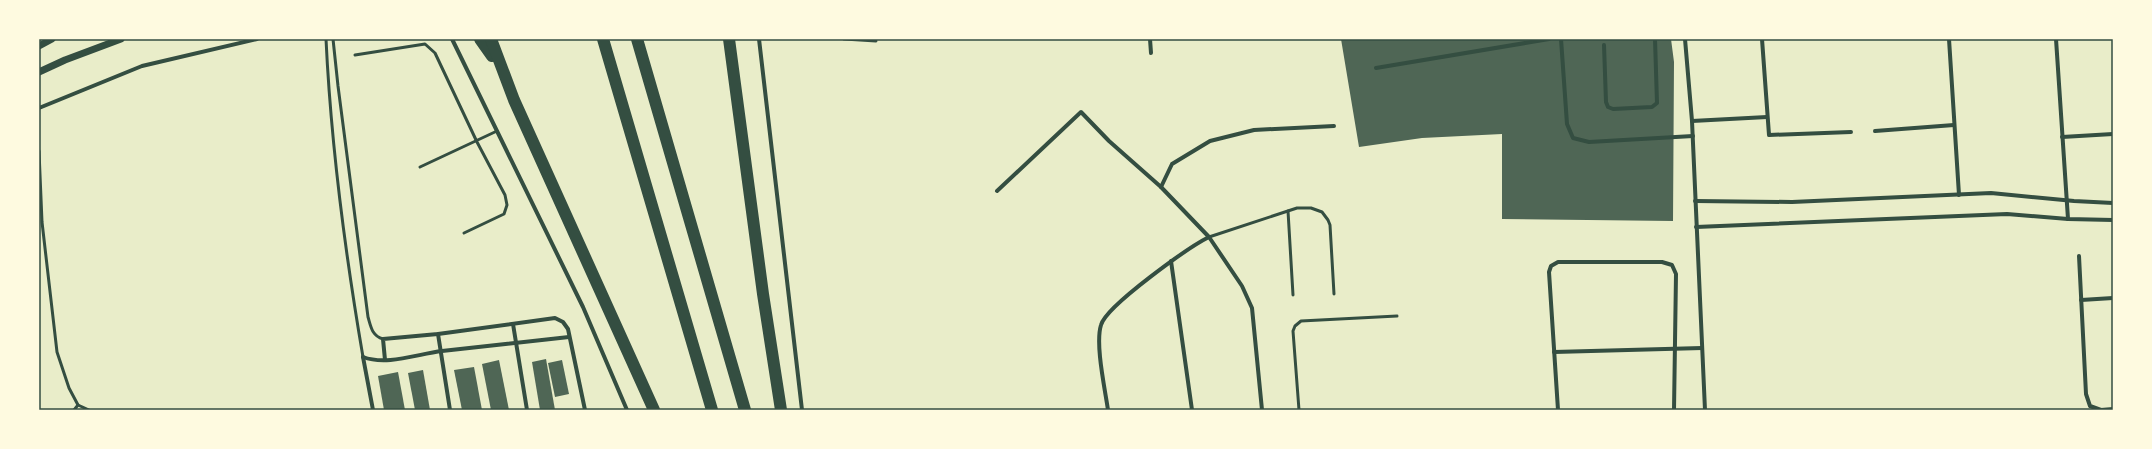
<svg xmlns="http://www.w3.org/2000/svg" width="2152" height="449" font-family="Karla,sans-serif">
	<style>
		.building { fill: #4f6655 }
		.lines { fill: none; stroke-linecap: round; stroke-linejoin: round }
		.service { stroke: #344e41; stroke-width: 3 }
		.minor { stroke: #344e41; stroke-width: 4 }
		.tertiary { stroke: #344e41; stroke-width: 7 }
		.motorway { stroke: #344e41; stroke-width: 12 }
		.neatline { fill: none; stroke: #344e41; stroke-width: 1.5 }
	</style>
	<rect width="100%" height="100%" fill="#e9edc9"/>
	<!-- building -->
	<g class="building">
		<polygon points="1341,39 1671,39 1674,62 1673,221 1502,219 1502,134 1422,138 1359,147"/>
		<polygon points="546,359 555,410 540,410 532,362"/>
		<polygon points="499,360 509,410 491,410 482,364"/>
		<polygon points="562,360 569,394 555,397 548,363"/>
		<polygon points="474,367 482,410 462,410 454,370"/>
		<polygon points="423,370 430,410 415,410 408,373"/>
		<polygon points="398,372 405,410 384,410 378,376"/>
	</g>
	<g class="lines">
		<!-- service -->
		<g class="service">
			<path d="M 326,39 C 331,145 345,252 363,357"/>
			<path d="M 333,39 L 338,86 L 368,317 C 371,327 372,336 383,339"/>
			<polyline points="844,39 876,41"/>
			<polyline points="355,55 425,44 435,53 477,142 505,195 507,205 504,214 464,233"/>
			<polyline points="39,151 42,222 57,352 69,388 78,405 89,410"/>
			<polyline points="420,167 497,131"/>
			<polyline points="1288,211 1293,295"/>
			<polyline points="1209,237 1297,208 1311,208 1322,212 1328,220 1330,225 1334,294"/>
			<polyline points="74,410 78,405"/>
			<polyline points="1299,410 1293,331 1295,326 1301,321 1397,316"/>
		</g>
		<!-- minor -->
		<g class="minor">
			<polyline points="452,39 583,307 627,410"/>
			<polyline points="759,39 802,410"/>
			<polyline points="1150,39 1151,53"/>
			<polyline points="1561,39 1567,124 1573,138 1589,142 1693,136"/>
			<polyline points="1685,39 1692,121 1705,410"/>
			<polyline points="1762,39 1769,135 1851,132"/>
			<polyline points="1949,39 1959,195"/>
			<polyline points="2056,39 2068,219"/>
			<polyline points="1604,45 1606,102 1608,107 1613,109 1652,107 1657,103 1655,39"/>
			<polyline points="1376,68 1549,39"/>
			<polyline points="39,108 142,66 257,39"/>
			<polyline points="1692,121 1767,117"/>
			<polyline points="1875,131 1954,125"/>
			<polyline points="2062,137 2113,134"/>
			<polyline points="1161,187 1172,164 1210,141 1254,130 1334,126"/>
			<polyline points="997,191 1081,112 1109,141 1161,187 1209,237 1242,286 1252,308 1262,410"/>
			<polyline points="1695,201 1792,202 1991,193 2074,201 2113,203"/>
			<polyline points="1696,227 2007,214 2068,219 2113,220"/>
			<polyline points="2079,256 2086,394 2090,406 2101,410 2113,409"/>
			<polyline points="1171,261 1192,410"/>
			<polyline points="2081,300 2113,298"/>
			<polyline points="513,324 527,410"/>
			<polyline points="438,334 450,410"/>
			<polyline points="1554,352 1702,348"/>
			<path d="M 363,357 C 387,366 417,354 442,351 C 484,346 527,342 569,337"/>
			<polyline points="363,357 373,410"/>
			<polyline points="385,360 383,339 438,334 555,318 563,322 568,329 585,410"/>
			<path d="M 1108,410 C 1105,389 1095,344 1101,325 C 1106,306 1189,247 1209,237"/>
			<polyline points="1558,410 1549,272 1551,266 1558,262 1662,262 1672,265 1676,274 1674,410"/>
		</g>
		<!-- tertiary -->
		<g class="tertiary">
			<polyline points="39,46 52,39"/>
			<polyline points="39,72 65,60 121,39"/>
		</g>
		<!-- motorway -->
		<g class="motorway">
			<polyline points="480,39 492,56"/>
			<polyline points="491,39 514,100 654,410"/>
			<polyline points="603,39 712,410"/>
			<polyline points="637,39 745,410"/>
			<polyline points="729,39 763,294 781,410"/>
		</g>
	</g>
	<!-- border -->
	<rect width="2152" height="449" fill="none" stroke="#fefae0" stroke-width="80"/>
	<rect x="40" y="40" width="2072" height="369" class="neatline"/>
</svg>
